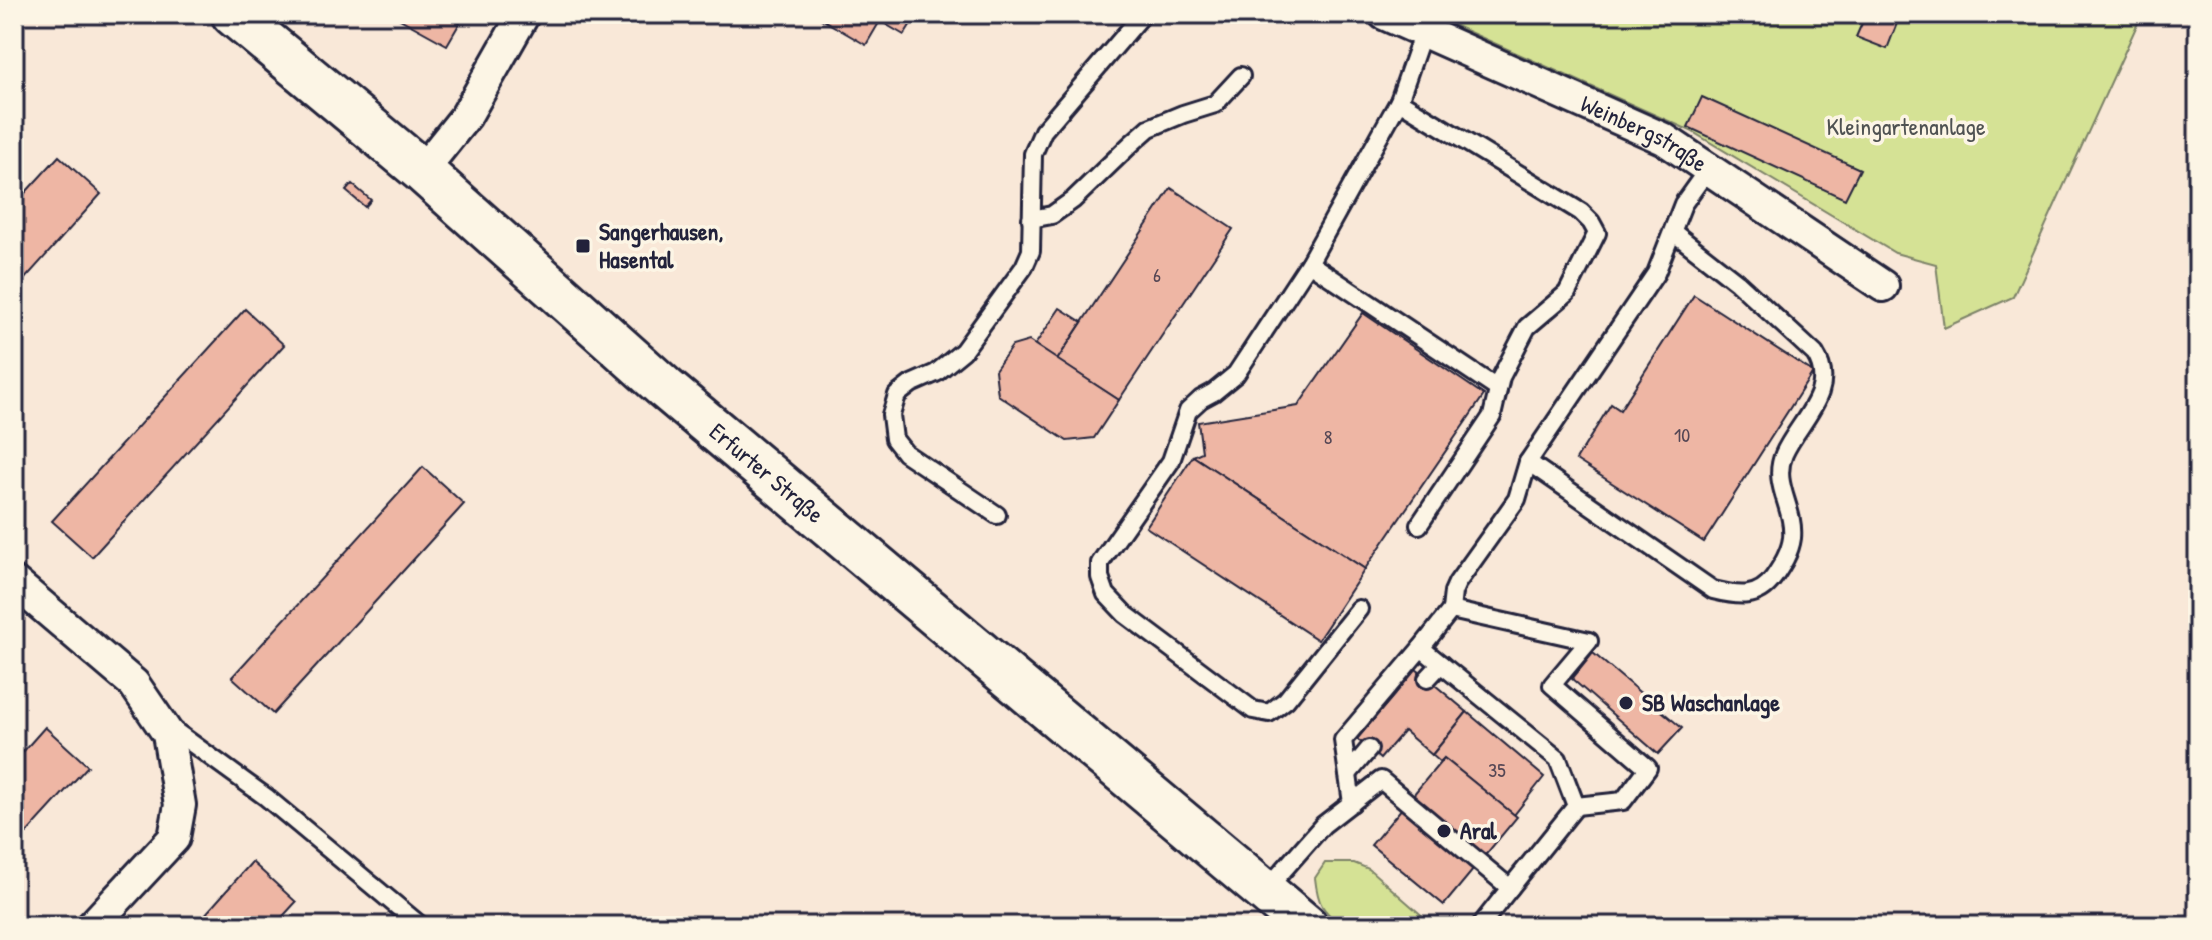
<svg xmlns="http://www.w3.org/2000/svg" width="2212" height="940" font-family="'Patrick Hand',sans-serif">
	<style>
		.green { fill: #d5e295; stroke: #7c8268; stroke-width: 2 }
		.building { fill: #eeb6a4; stroke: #22223b; stroke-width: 2 }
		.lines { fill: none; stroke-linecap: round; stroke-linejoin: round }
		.lane-casing { stroke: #22223b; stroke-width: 22 }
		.street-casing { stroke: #22223b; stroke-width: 36 }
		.secondary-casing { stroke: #22223b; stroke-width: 48 }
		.lane { stroke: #fcf5e5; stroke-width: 16 }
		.street { stroke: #fcf5e5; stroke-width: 30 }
		.secondary { stroke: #fcf5e5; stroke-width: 42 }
		.poi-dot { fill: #22223b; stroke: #fcf5e5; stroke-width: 3 }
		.labels { text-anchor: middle; stroke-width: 7; stroke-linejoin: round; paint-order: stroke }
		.number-label { font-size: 20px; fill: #554755 }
		.park-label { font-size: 24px; fill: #4f5252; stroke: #fcf5e5 }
		.street-label { font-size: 24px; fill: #22223b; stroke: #fcf5e5 }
		.poi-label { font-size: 24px; font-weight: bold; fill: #22223b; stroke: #fcf5e5; text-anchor: start }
	</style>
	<rect width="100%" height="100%" fill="#f9e8d8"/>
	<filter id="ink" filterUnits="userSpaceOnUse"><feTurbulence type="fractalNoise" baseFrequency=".0125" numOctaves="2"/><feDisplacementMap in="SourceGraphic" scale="16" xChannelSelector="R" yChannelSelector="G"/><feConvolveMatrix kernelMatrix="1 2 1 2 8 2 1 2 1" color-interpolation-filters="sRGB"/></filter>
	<g filter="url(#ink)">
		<!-- green -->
		<g class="green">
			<polygon points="1429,14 2142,14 2013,297 1944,328 1936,264 1895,253 1691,131"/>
			<path d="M 1325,863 L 1354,863 L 1369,869 L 1434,926 L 1341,926 C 1322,909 1318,905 1315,878 Z"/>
		</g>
		<!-- building -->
		<g class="building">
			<polygon points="391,14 465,14 447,45"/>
			<polygon points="813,14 917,14 904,35 880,21 866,45"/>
			<polygon points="1866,14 1888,14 1899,18 1887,49 1856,37"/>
			<polygon points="1702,97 1860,169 1845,199 1688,127"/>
			<polygon points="59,156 101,194 14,291 14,205"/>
			<polygon points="352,184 371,200 365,207 346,191"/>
			<polygon points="1171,188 1233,229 1119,400 1057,360"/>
			<polygon points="1694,295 1813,372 1704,542 1576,460 1611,404 1620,410"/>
			<polygon points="1060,308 1082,322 1057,360 1035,345"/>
			<polygon points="245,309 284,345 92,557 52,521"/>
			<polygon points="1363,313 1484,395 1365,569 1193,456 1202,452 1198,422 1298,406"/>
			<polygon points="1029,341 1119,400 1094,438 1067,441 998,395 995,370 1012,346"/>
			<polygon points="1193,456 1365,569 1318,640 1146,527"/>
			<polygon points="423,467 464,504 273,714 232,677"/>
			<polygon points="1593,653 1682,728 1658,754 1572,679"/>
			<polygon points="1416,669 1467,712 1432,755 1404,731 1380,759 1357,739"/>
			<polygon points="1467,712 1544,777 1514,815 1444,758 1440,762 1432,755"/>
			<polygon points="45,727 88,766 14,847 14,762"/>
			<polygon points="1444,758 1517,817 1444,905 1371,845"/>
			<polygon points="252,862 296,902 274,926 195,926"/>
		</g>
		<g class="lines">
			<defs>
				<g id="lane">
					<polyline points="1399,101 1581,212 1591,222 1597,233 1567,293 1527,327 1501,377 1492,416 1419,525"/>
					<polyline points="1031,219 1052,215 1073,200 1131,144 1149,128 1183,114 1215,104 1241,76"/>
					<polyline points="1309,263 1498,389"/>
					<path d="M 1528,462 L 1713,590 C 1737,596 1758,600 1774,577 C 1782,565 1790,553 1792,538 C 1795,507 1771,484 1784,454 C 1798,422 1839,391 1815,354 L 1737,282 L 1673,232"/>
					<polyline points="997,515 905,453 894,439 891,415 897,395 911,384 936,373 963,351 1024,267 1031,251 1033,154 1043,131 1143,14"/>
					<polyline points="1359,609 1286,700 1269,713 1253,710 1125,614 1106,594 1100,577 1100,563 1171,461 1188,411 1201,399 1214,392 1236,374 1309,263 1399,101 1423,32"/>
					<polyline points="1451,610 1453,592 1457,583 1517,499 1528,462 1656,273 1683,204 1708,169"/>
					<polyline points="1421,648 1451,610 1589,641 1552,685 1648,768 1623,801 1576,806"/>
					<polyline points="1427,679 1441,664"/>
					<polyline points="168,726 266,797 421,926"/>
					<polyline points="1348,774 1369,749"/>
					<polyline points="1352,803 1343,740 1421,648 1558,759 1576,806 1510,888"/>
					<polyline points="1265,891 1323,825 1381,780 1510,888 1480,926"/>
				</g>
				<g id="street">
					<path id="s1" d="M 1384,14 L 1664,139 L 1883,286"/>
					<polyline points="422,171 466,116 524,14"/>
					<polyline points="14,582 134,684 168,734 180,805 174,838 92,926"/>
				</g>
				<g id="secondary">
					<path id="s2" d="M 233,14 L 422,171 L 665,388 L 1306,926"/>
				</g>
			</defs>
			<!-- lane casing -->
			<use href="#lane" class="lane-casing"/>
			<!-- street casing -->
			<use href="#street" class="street-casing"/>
			<!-- secondary casing -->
			<use href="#secondary" class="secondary-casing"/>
			<!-- lane -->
			<use href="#lane" class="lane"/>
			<!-- street -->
			<use href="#street" class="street"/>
			<!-- secondary -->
			<use href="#secondary" class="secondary"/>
		</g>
	</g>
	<!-- markers -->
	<g class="poi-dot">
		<rect x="575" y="238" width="16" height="16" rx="4"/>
		<circle cx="1626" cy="703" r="8"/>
		<circle cx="1444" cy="831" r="8"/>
	</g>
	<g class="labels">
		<!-- number labels -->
		<g class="number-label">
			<text x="1157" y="282">6</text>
			<text x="1682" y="442">10</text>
			<text x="1328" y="444">8</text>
			<text x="1497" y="777">35</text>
		</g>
		<!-- park labels -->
		<g class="park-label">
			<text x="1906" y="135">Kleingartenanlage</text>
		</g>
		<!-- street labels -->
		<g class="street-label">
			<text dy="8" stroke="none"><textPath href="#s1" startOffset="286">Weinbergstraße</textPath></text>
			<text dy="8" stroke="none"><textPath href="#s2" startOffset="704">Erfurter Straße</textPath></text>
		</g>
		<!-- poi labels -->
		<g class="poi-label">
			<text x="599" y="240">Sangerhausen,<tspan x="599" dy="28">Hasental</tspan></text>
			<text x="1642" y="711">SB Waschanlage</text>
			<text x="1460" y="839">Aral</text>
		</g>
	</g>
	<!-- margin -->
	<rect width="2212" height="940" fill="none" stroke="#fcf5e5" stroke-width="48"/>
	<rect x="24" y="24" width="2164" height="892" fill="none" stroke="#22223b" stroke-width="3" filter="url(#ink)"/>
</svg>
